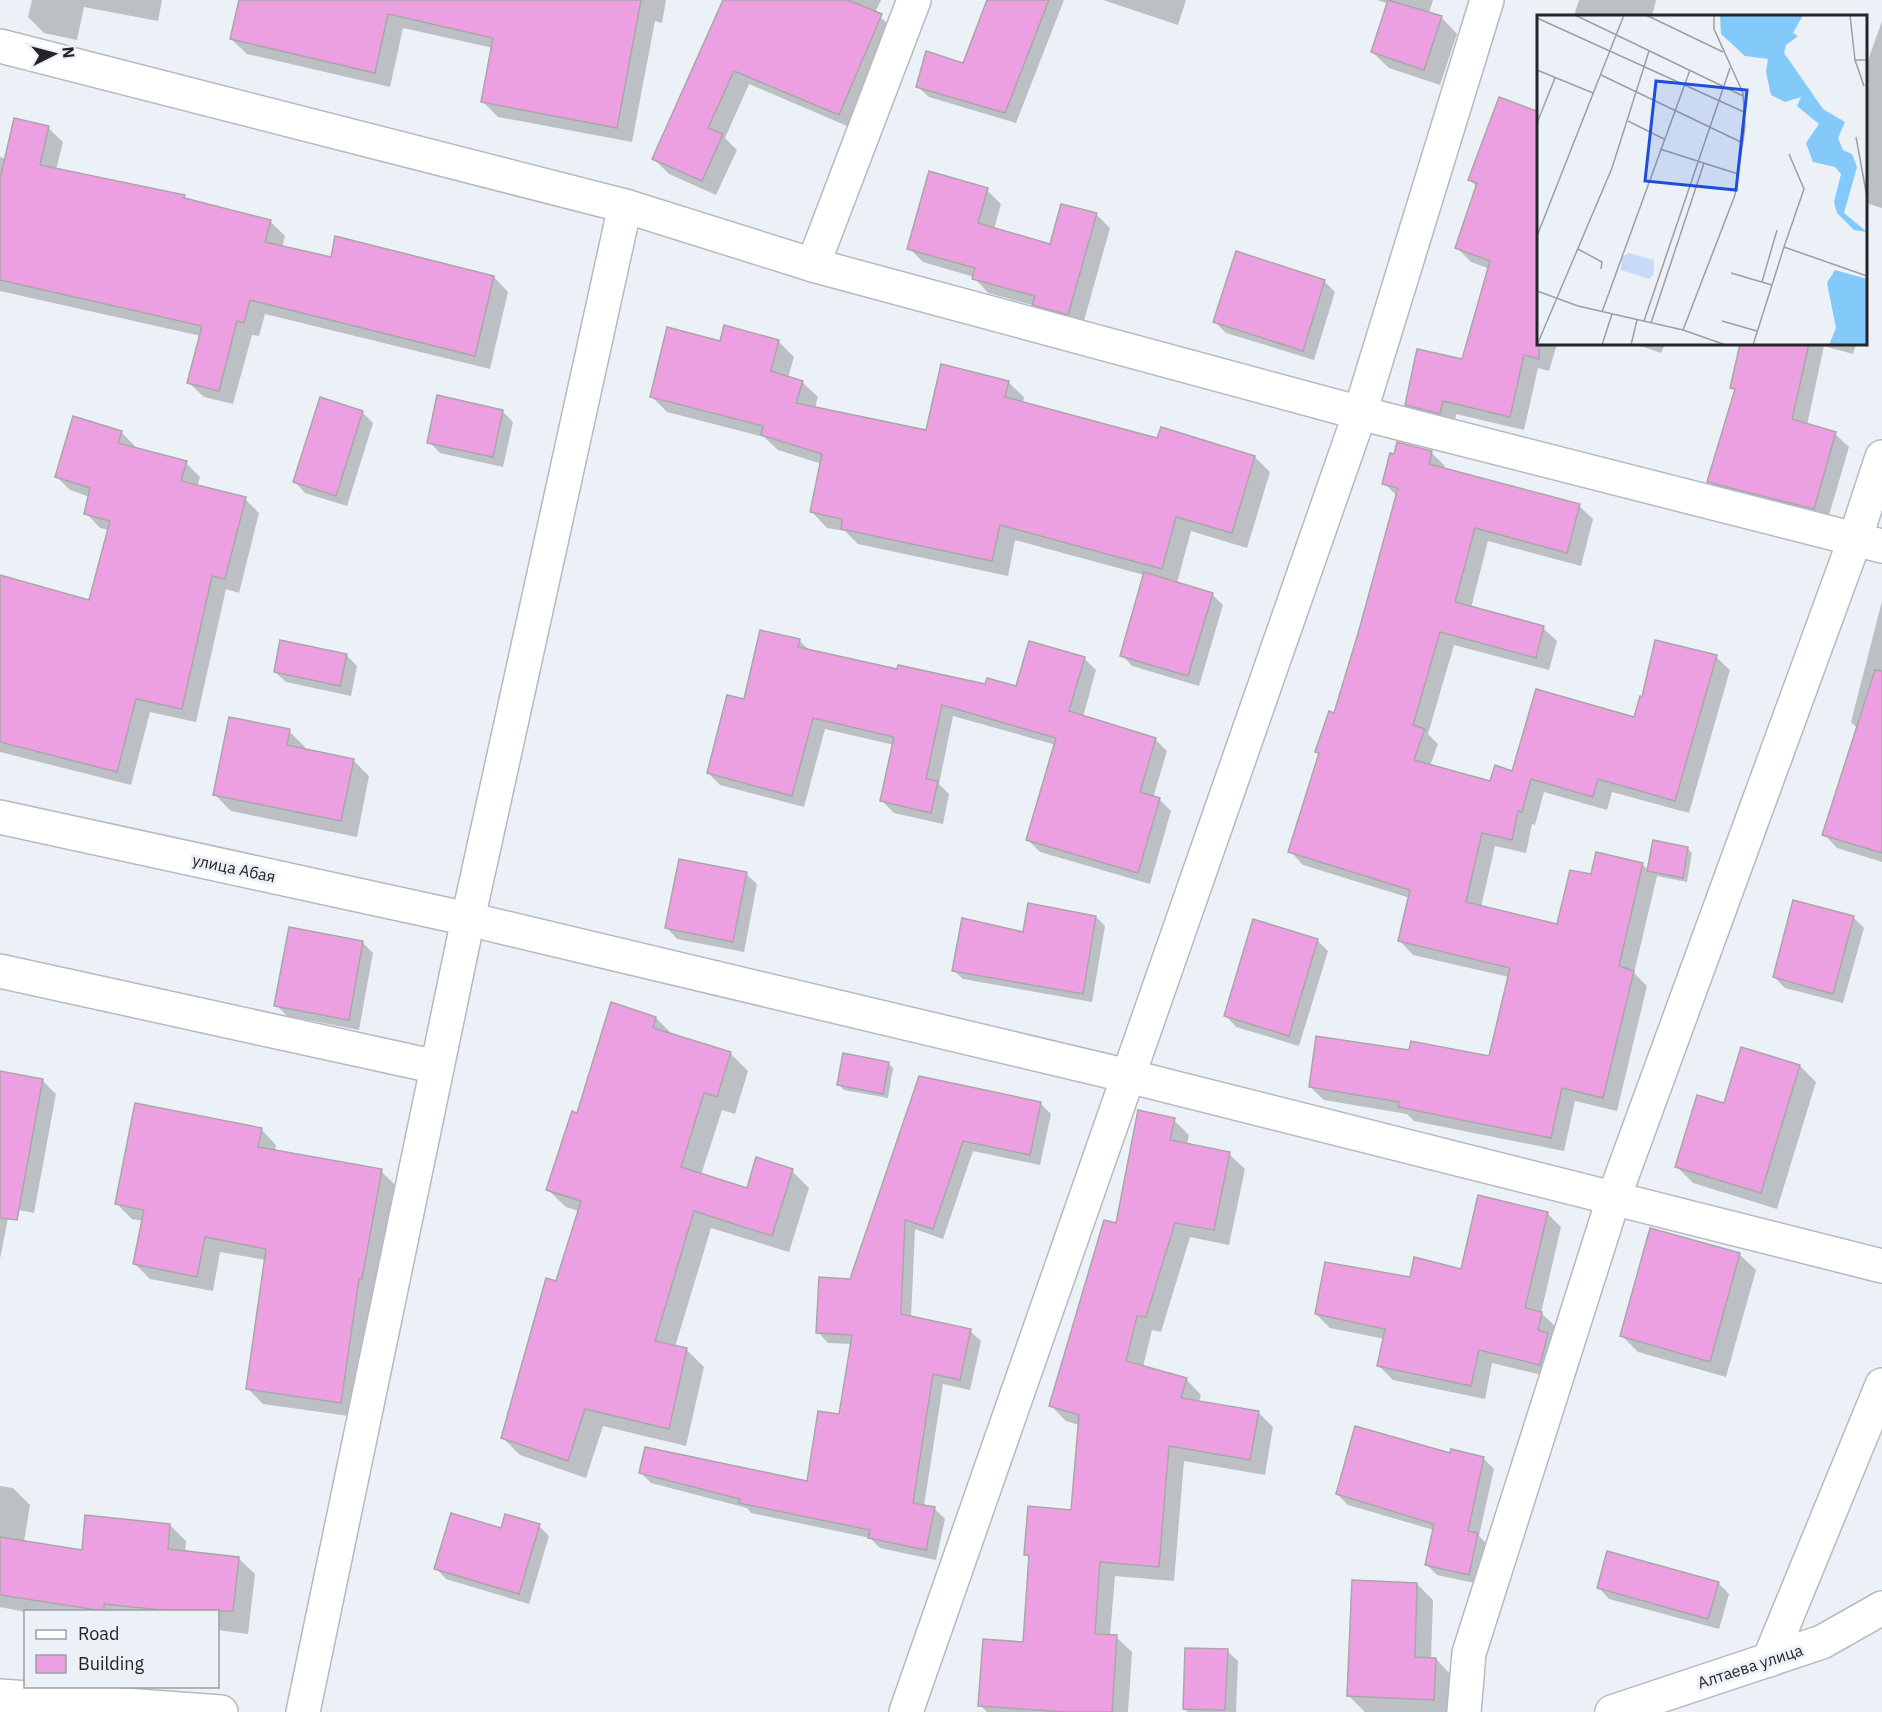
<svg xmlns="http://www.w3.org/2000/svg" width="1882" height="1712" font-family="'IBM Plex Sans',sans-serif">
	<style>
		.shadow { fill: #0003 }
		.building { fill: #eda0e1; stroke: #aba5aa; stroke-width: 1.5 }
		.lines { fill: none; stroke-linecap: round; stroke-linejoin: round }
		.street-casing { stroke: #b5bac0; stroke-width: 36 }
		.secondary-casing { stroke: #b5bac0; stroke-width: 36 }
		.street { stroke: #fff; stroke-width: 33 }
		.secondary { stroke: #fff; stroke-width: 33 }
		.labels { text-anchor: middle; stroke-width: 6; stroke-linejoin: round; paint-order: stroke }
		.street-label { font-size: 16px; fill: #242528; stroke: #ecf1f7 }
		.inset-road { fill: none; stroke: #9c9fa4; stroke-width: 1.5 }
		.view { fill: #1d4ed8; fill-opacity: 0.15; stroke: #1d4ed8; stroke-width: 3 }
		.inset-edge { fill: none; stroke: #242528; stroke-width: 3 }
	</style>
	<rect width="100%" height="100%" fill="#ecf1f7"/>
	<!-- shadow -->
	<g class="shadow">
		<polygon points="32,0 162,0 158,21 84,7 77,40 44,33 28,17"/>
		<polygon points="240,0 666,0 662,23 655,21 632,142 498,117 483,102 493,48 403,28 390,87 247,54 231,39"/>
		<polygon points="725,0 881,0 875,13 896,30 854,129 749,84 725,138 737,150 716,195 669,174 654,159"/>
		<polygon points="989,0 1064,0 1016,123 929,97 918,87 964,65"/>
		<polygon points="1103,0 1186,0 1178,25"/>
		<polygon points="1377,0 1433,0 1429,13 1441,17 1457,34 1440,85 1389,68 1372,52 1389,4"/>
		<polygon points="1579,0 1656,0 1652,16 1574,16"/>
		<polygon points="1882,21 1882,208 1866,203 1866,66"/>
		<polygon points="1538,113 1538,344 1557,344 1549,371 1538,368 1524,430 1456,414 1454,427 1421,419 1406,405 1463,361 1490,269 1471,262 1456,247 1477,187 1470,180"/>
		<polygon points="48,128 63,142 56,170 184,197 270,221 285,236 282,248 332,259 494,277 508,292 490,369 265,314 259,336 252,335 233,404 204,397 189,383 201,336 0,291 0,157 6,159"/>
		<polygon points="987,190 1001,204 994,229 1051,246 1096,214 1110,228 1082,328 1048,319 1036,306 988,293 974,277 923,262 909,248"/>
		<polygon points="1324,281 1335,292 1314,360 1226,333 1215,322"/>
		<polygon points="778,341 794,357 788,378 802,382 818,397 815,408 927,431 1008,382 1024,397 1023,403 1158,440 1255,457 1270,472 1247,548 1191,531 1177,583 1212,594 1223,605 1199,686 1132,666 1122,655 1144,575 1015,540 1008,576 858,544 845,531 827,528 812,512 822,464 778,450 764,437 667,412 651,396 721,342"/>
		<polygon points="1635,344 1665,344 1661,353"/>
		<polygon points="1741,344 1856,344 1853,354 1824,346 1807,425 1835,434 1849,447 1827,522 1722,495 1709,482 1735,391 1732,388"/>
		<polygon points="502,411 513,422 503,467 440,453 429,442"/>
		<polygon points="362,412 373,423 347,506 305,493 295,482"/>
		<polygon points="121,432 135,446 135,449 186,463 200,477 197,487 245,499 259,513 239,593 226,589 196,722 150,712 131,785 0,752 0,577 90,602 109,530 100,528 86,513 90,497 70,490 56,476"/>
		<polygon points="1431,452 1445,466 1444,469 1579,506 1593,519 1581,566 1488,541 1471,608 1543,628 1557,641 1549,670 1454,645 1428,734 1438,744 1430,766 1491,783 1635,718 1716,657 1730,670 1689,813 1612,792 1607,810 1544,792 1535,825 1532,824 1526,853 1495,846 1481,907 1559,925 1592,876 1597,854 1643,865 1649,871 1687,848 1692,853 1687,882 1657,876 1634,973 1647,986 1617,1111 1575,1101 1564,1151 1414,1121 1407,1114 1324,1100 1310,1087 1411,1052 1490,1058 1509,977 1413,955 1400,941 1410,898 1303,865 1290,851 1320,754 1317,751 1334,714 1361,630 1397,496 1384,483"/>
		<polygon points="1882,601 1882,862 1837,848 1824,834 1858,729 1851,722"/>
		<polygon points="799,640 810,651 898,671 986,686 1017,688 1084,658 1096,670 1083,717 1155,739 1167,751 1153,798 1159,799 1171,811 1150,884 1040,852 1028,840 1056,745 953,716 939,784 949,794 943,824 894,813 882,801 894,745 825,729 804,807 720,785 708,773 745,701"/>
		<polygon points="346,655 357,666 351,696 286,682 275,672"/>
		<polygon points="289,731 305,747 305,750 353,760 369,776 357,837 231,811 215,795"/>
		<polygon points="746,874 757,884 744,952 677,939 667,928"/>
		<polygon points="1096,917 1105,926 1092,1002 963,979 953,970 1024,934"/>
		<polygon points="1853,917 1864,928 1843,1003 1785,988 1774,977"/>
		<polygon points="1317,940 1328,951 1299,1046 1236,1027 1226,1016"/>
		<polygon points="362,942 373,953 359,1030 287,1016 276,1005"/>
		<polygon points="656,1018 673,1035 730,1053 748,1071 735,1114 722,1110 701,1175 748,1189 792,1171 809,1188 789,1252 711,1228 675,1347 686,1349 704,1367 686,1446 603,1426 586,1478 520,1455 503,1438 579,1211 566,1207 548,1190 578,1114"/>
		<polygon points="888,1063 893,1068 888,1098 844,1090 839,1085"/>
		<polygon points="1800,1066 1816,1082 1777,1209 1693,1183 1676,1166 1725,1105"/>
		<polygon points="0,1072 42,1080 56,1094 34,1213 10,1208 0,1259"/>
		<polygon points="920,1078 1040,1103 1051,1114 1040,1165 973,1151 943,1239 915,1229 911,1318 970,1331 981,1341 970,1390 943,1384 924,1506 935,1509 945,1519 936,1560 880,1548 870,1538 751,1513 747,1508 651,1483 641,1473 809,1482 841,1416 852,1344 828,1343 818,1332 851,1280"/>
		<polygon points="1174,1120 1189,1135 1187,1145 1229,1154 1245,1169 1229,1245 1190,1237 1161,1332 1152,1330 1143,1367 1186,1379 1201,1395 1199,1402 1258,1412 1273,1427 1265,1475 1184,1461 1174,1581 1115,1576 1110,1636 1116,1637 1132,1652 1128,1712 987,1712 980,1705 1025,1644 1030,1559 1025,1554 1072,1511 1079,1425 1066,1421 1050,1405 1117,1225"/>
		<polygon points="261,1129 276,1145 275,1152 381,1171 396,1186 356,1417 263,1404 247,1388 266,1260 220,1252 213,1291 150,1279 134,1263 143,1221 132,1219 117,1204"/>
		<polygon points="1547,1213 1561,1227 1541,1313 1556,1327 1554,1378 1492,1363 1485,1399 1393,1380 1379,1366 1385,1339 1330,1328 1316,1314 1411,1278 1462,1270"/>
		<polygon points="1739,1254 1756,1270 1726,1377 1638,1352 1622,1336"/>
		<polygon points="1451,1455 1483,1458 1494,1469 1479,1536 1488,1545 1479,1584 1437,1575 1427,1565 1434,1530 1348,1505 1337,1494"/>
		<polygon points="0,1486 13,1488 30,1505 24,1542 83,1552 170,1525 186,1541 185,1552 238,1558 255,1574 248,1634 218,1630 218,1612 26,1612 0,1607"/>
		<polygon points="539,1526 549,1536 529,1604 446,1579 436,1568 502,1530"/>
		<polygon points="1718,1583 1729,1594 1719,1629 1609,1599 1599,1588"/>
		<polygon points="1417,1584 1433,1600 1431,1659 1436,1659 1452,1676 1450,1712 1365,1712 1349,1696"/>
		<polygon points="1227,1651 1238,1661 1236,1712 1188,1712 1184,1709"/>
	</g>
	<!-- building -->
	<g class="building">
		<polygon points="239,0 641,0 617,128 481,102 493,38 388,14 375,73 230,39"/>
		<polygon points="723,0 848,0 882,14 839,115 734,71 708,128 723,134 702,181 652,159"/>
		<polygon points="987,0 1049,0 1005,113 916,87 926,51 963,63"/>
		<polygon points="1388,0 1442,16 1424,70 1371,52"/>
		<polygon points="1499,97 1539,112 1539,359 1524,355 1510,417 1443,401 1440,414 1405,405 1417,349 1462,359 1490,261 1455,248 1477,183 1468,180"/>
		<polygon points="14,118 49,126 40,165 185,195 184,198 271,220 265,242 331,257 335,236 494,276 475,356 250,300 244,323 237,321 219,391 187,383 202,326 0,280 0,179"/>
		<polygon points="929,171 988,188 978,223 1050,244 1061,204 1097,213 1068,315 1032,305 1035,296 972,279 975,268 907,249"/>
		<polygon points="1236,251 1325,280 1303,351 1213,322"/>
		<polygon points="724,325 779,340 771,371 803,381 796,403 926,430 941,364 1009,381 1005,397 1157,438 1161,427 1255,456 1232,533 1176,517 1162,569 1000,525 992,561 841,529 842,519 810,512 822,454 761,435 763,426 650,397 667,327 720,341"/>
		<polygon points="1740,344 1809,344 1792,419 1836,432 1814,509 1707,482 1735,389 1730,388"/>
		<polygon points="437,395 503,410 493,457 427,443"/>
		<polygon points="320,397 363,411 336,496 293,482"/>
		<polygon points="73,416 122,431 118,443 187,461 181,481 246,497 225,579 212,576 182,709 136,699 117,772 0,742 0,575 89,600 110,521 84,514 90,488 55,477"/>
		<polygon points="1397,442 1432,451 1429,464 1580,504 1567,553 1475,528 1455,602 1544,626 1536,658 1440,632 1413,725 1425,729 1414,760 1490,781 1495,765 1512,771 1536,689 1634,717 1640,696 1642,697 1655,640 1717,655 1675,801 1598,779 1593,797 1531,779 1522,812 1518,811 1512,840 1482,833 1466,902 1557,924 1570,870 1591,874 1596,852 1643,863 1619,966 1634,971 1603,1098 1562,1088 1551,1138 1398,1107 1399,1102 1309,1087 1316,1036 1409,1050 1411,1041 1489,1056 1510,968 1398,941 1410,890 1288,852 1319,753 1315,752 1329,711 1334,713 1359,630 1398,488 1382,484 1390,453 1394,454"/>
		<polygon points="1144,572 1213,593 1188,676 1120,656"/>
		<polygon points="760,630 800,639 798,647 897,669 898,665 985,684 987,678 1016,686 1029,641 1085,657 1069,711 1156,738 1140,792 1160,798 1138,873 1026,840 1056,738 942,705 926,779 938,781 931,813 880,801 894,737 813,718 792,796 707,773 727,695 744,699"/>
		<polygon points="280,640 347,654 340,686 274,672"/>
		<polygon points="1875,670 1882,671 1882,853 1822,835"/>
		<polygon points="229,717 290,729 287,745 354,759 341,821 213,795"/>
		<polygon points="1653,840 1688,847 1683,878 1647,871"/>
		<polygon points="679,859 747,872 733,942 665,928"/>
		<polygon points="1793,900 1854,916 1833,994 1773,977"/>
		<polygon points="1028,903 1096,916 1083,994 952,971 962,918 1023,932"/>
		<polygon points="1253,919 1318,939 1289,1036 1224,1016"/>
		<polygon points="289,927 363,941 349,1020 274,1006"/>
		<polygon points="611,1002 656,1017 653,1028 731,1052 717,1097 704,1093 681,1167 747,1188 756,1157 793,1169 772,1236 694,1211 655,1341 687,1348 669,1429 585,1409 568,1461 501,1438 546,1278 556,1281 581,1201 546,1190 572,1111 577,1113"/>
		<polygon points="1741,1047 1800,1065 1761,1193 1675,1167 1697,1095 1724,1103"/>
		<polygon points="843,1053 889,1062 883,1094 837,1085"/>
		<polygon points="0,1071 43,1079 17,1220 0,1218"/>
		<polygon points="919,1076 1041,1102 1030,1155 963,1141 933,1229 905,1220 901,1314 971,1329 960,1380 933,1374 913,1503 935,1507 926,1550 868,1538 870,1530 739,1503 740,1499 639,1473 645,1447 807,1481 818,1411 839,1414 852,1335 816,1333 819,1277 850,1279"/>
		<polygon points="135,1103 262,1128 258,1147 382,1169 362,1279 359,1279 341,1403 246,1389 266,1249 205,1237 197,1277 133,1264 144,1210 115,1204"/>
		<polygon points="1138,1110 1175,1118 1170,1140 1230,1152 1214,1230 1175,1223 1146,1317 1137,1316 1126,1361 1187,1378 1181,1398 1259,1411 1250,1460 1169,1446 1159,1567 1100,1562 1095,1634 1117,1635 1112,1712 1068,1712 978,1706 983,1639 1023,1642 1029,1555 1024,1555 1028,1506 1071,1510 1079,1415 1049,1406 1104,1220 1116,1223"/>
		<polygon points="1478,1195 1548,1212 1525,1308 1542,1312 1538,1330 1548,1333 1540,1365 1479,1350 1471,1386 1377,1366 1385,1329 1315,1314 1325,1262 1410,1277 1414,1257 1461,1269"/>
		<polygon points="1650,1228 1740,1253 1710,1362 1620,1336"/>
		<polygon points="1355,1426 1450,1453 1451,1449 1484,1457 1468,1531 1478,1533 1469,1575 1425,1565 1434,1524 1336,1494"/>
		<polygon points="451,1513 501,1528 505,1514 540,1524 519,1594 434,1569"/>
		<polygon points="85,1515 170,1524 168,1549 239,1557 233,1611 172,1611 104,1604 104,1611 0,1595 0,1537 82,1550"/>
		<polygon points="1607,1551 1719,1582 1708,1619 1597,1588"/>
		<polygon points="1352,1580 1417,1583 1415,1657 1436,1658 1434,1700 1347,1696"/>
		<polygon points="1185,1648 1228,1649 1225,1710 1183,1709"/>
	</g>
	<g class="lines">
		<defs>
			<g id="street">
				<polyline points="0,46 625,206 813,265 1360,413 1882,546"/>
				<polyline points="813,265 914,0"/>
				<polyline points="0,817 468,919 1128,1076 1882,1266"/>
				<polyline points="0,971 437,1067"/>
				<polyline points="1769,1660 1882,1385"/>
				<polyline points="303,1712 468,919 625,206"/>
				<polyline points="906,1712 1360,413 1487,0"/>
				<polyline points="1464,1712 1469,1653 1613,1200 1855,539 1882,457"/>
			</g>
			<g id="secondary">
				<polyline points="0,1696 221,1712"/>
				<polyline points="1612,1712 1822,1642 1882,1608"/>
			</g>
		</defs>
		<!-- street casing -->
		<use href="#street" class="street-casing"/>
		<!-- secondary casing -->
		<use href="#secondary" class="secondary-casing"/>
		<!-- street -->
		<use href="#street" class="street"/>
		<!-- secondary -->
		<use href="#secondary" class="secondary"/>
	</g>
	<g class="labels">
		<!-- street labels -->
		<g class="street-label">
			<text transform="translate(234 868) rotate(12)" y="6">улица Абая</text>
			<text transform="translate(1750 1666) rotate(-18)" y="6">Алтаева улица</text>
		</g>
	</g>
	<!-- overview -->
	<g transform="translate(1537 15)">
		<rect width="330" height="330" fill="#ecf1f7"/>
		<path d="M 92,238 L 117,245 L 117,259 L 112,264 L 84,255 L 85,242 Z" fill="#c7dbf8"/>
		<path d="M 183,0 L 266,0 L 256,18 L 261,21 L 249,30 L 247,38 L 286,94 L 308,107 L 301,123 L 306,135 L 315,139 L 320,152 L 307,198 L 330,217 L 317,215 L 300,198 L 297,187 L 304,159 L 298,152 L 276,147 L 269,128 L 282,109 L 260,91 L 264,82 L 248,87 L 234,80 L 229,57 L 231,44 L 208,41 L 184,19 ZM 298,255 L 330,264 L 330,330 L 292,330 L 299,313 L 290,268 Z" fill="#83c9f9"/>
		<path class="inset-road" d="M 38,0 L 206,81M 109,0 L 186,37M 313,0 L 318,45 L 330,45M 0,3 L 207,97M 318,45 L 327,71M 0,55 L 56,78M 64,60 L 206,128M 91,106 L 127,124M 0,108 L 18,63M 319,122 L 330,182M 123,134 L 201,159M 0,221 L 87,0M 247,232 L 267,174 L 252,139M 41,234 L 65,247 L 64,254M 194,258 L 235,270M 225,267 L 240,215M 0,276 L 41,291 L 146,315 L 189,330M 65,297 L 153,55M 107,306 L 193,53M 185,306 L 220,316M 114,308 L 167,148M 146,315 L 198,180 L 208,112 L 206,78 L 177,14 L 177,0M 0,330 L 75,153 L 112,36M 65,330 L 75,299M 94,330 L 100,305M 216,330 L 247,232 L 330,261"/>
		<path class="view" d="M 119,66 L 210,75 L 199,175 L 108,166 Z"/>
		<rect width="330" height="330" class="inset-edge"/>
	</g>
	<!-- legend -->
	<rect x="24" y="1610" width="195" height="78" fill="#ecf1f7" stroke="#9c9fa4" stroke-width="1.5"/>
	<rect x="36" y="1630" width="30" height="9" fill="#ffffff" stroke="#9c9fa4" stroke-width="1.5"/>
	<text x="78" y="1640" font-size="18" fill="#242528">Road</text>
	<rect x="36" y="1655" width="30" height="18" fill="#eda0e1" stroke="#9c9fa4" stroke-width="1.5"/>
	<text x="78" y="1670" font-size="18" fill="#242528">Building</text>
	<!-- north arrow -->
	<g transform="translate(54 54) rotate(84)" stroke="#ecf1f7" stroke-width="4.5" paint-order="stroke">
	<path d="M0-4.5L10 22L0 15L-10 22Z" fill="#242528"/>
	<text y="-9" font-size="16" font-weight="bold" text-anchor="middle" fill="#242528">N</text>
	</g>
</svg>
